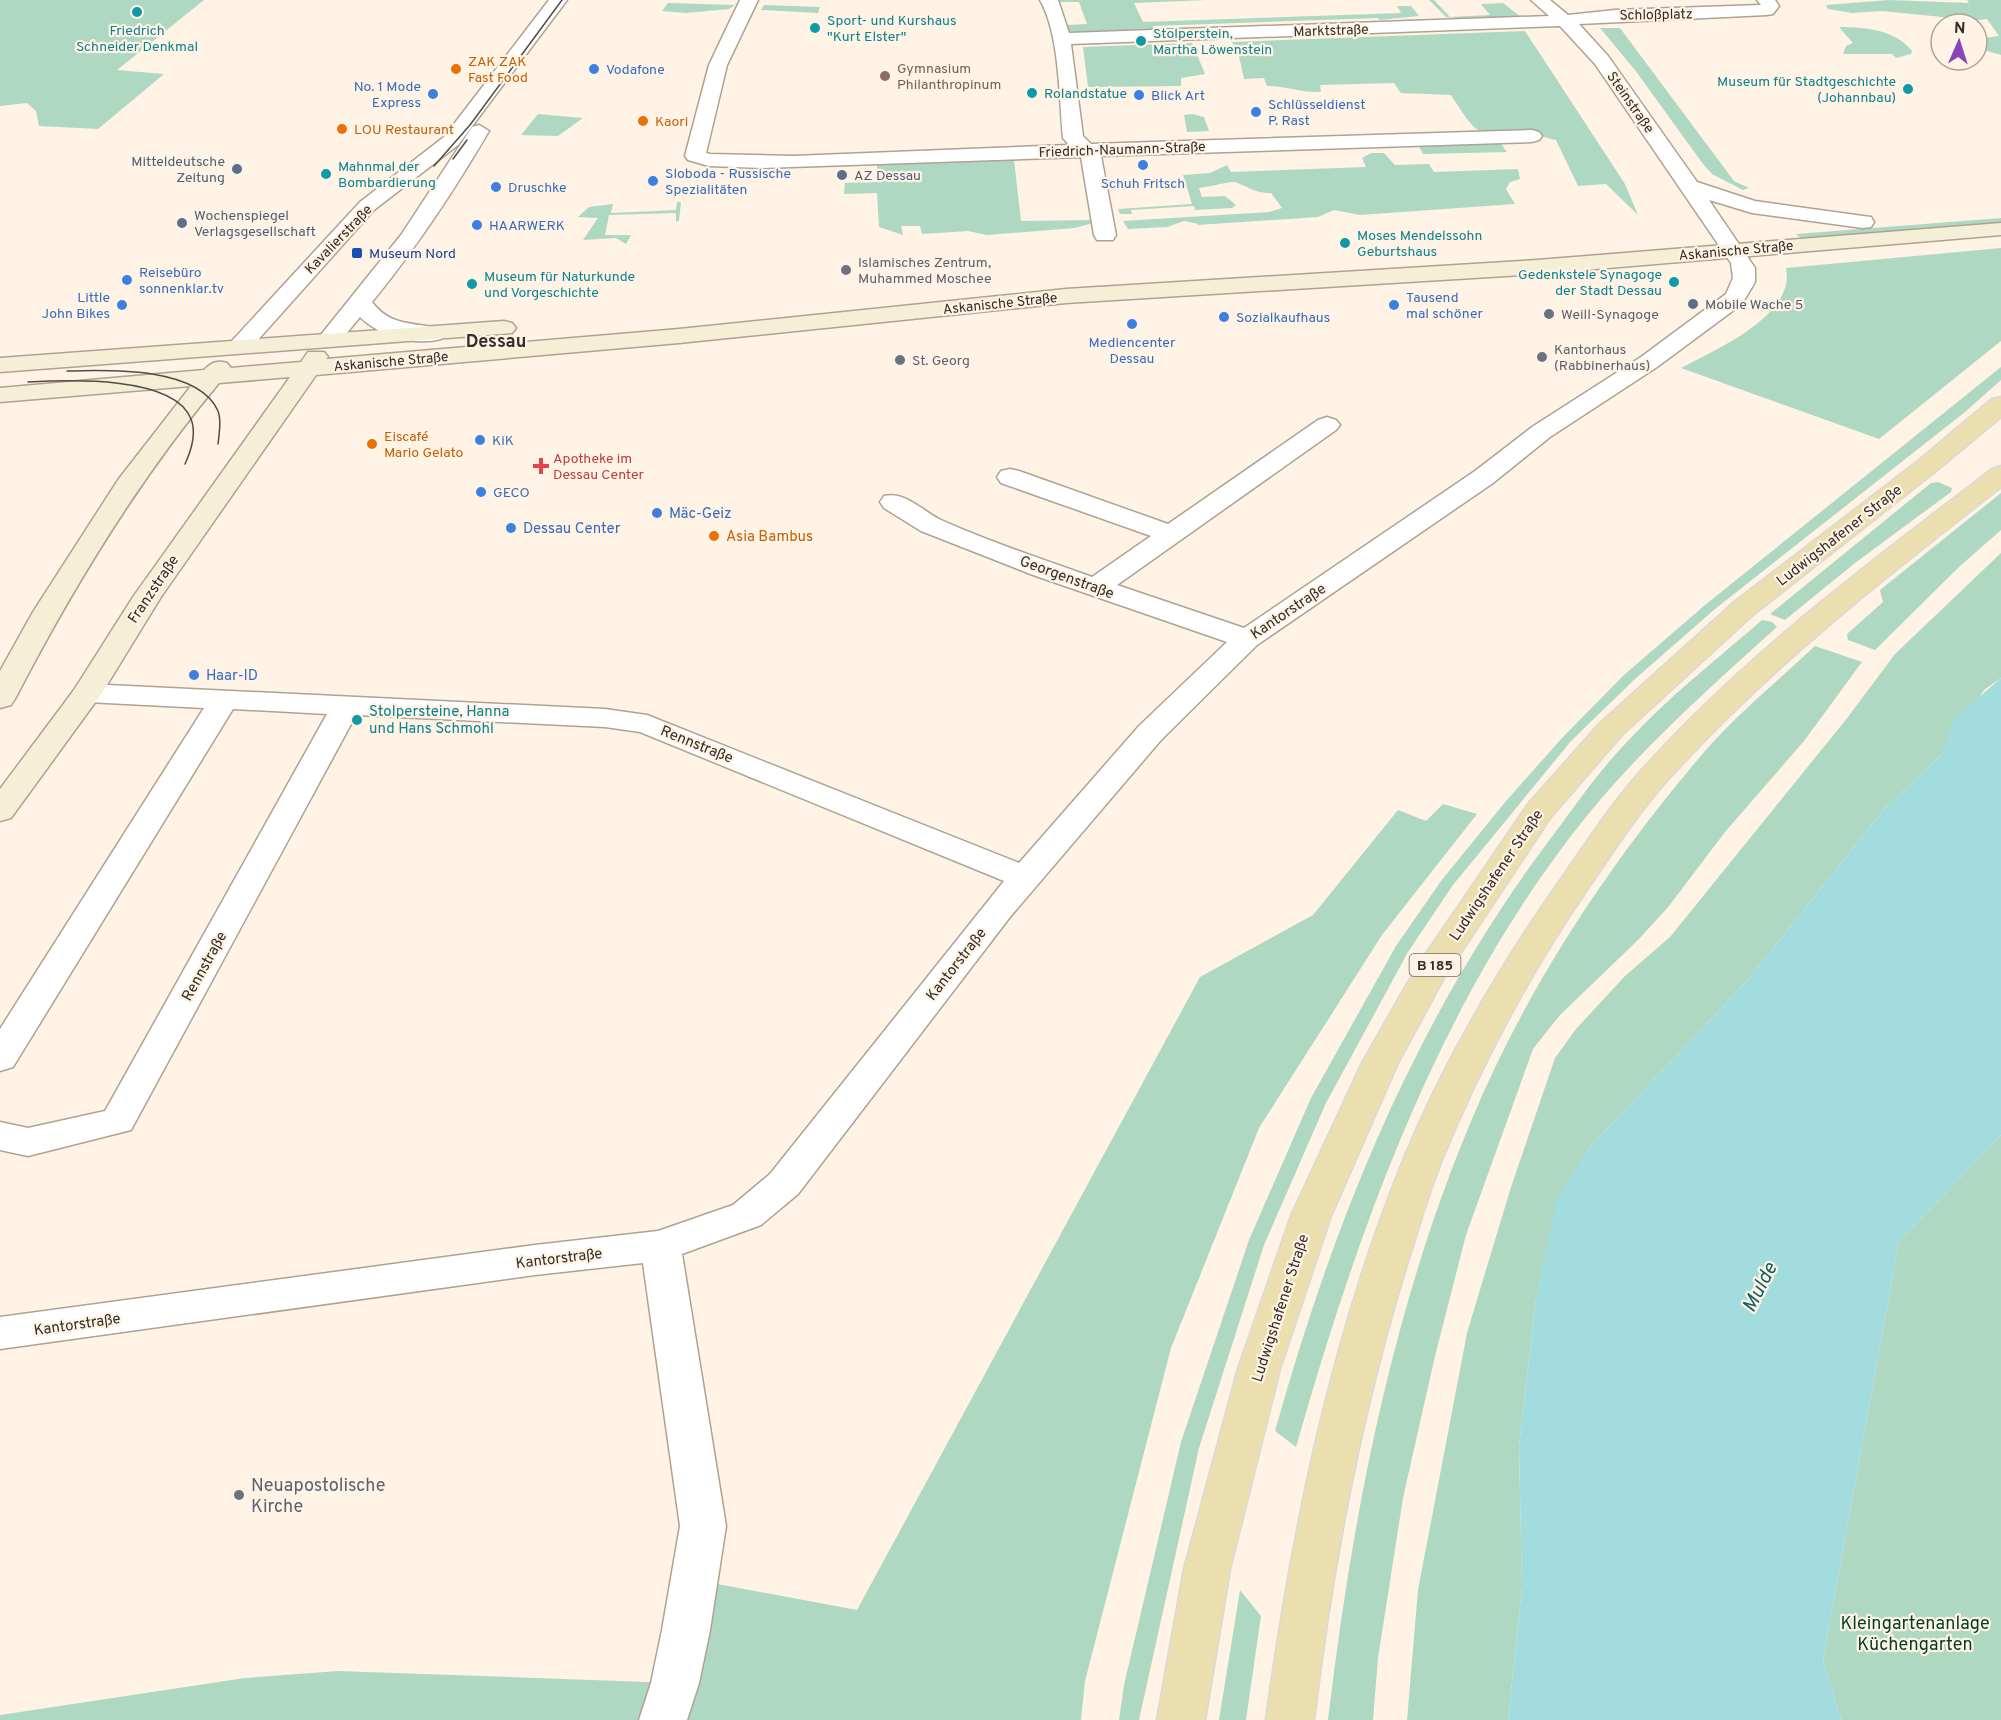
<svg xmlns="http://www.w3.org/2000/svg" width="2001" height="1720" font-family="Overpass,sans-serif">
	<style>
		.green { fill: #afd8c3 }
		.water { fill: #a2dcde }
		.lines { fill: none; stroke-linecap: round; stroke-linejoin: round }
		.minor-casing { stroke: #afa291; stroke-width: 3 }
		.tertiary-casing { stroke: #afa291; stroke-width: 3 }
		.secondary-casing { stroke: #afa291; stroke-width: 3 }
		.primary-casing { stroke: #dad9d8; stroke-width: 3 }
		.minor { fill: #fff; fill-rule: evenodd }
		.tertiary { fill: #fff; fill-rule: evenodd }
		.secondary { fill: #f6efd7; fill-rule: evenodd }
		.primary { fill: #ecdfaf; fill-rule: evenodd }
		.tram { stroke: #524c44; stroke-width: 1.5 }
		.culture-dot { fill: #0f9aa8; stroke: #fef3e5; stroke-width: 2 }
		.food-dot { fill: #e8710a; stroke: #fef3e5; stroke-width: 2 }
		.shop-dot { fill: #3f7fe0; stroke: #fef3e5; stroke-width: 2 }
		.education-dot { fill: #8d6e63; stroke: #fef3e5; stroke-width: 2 }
		.service-dot { fill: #5c6f8a; stroke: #fef3e5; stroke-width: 2 }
		.transit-dot { fill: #1a4fb4; stroke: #fef3e5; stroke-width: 2 }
		.worship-dot { fill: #6b7280; stroke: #fef3e5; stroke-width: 2 }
		.health-dot { fill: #e0444e; stroke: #fef3e5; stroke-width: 2 }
		.labels { text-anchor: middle; stroke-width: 4.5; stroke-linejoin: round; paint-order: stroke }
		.far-street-label { font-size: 14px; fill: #332e27; stroke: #fef3e5 }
		.far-culture-label { font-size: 14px; fill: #0d838f; stroke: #fef3e5; text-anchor: start }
		.far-food-label { font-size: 14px; fill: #c56008; stroke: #fef3e5; text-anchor: start }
		.far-education-label { font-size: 14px; fill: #785e54; stroke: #fef3e5; text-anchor: start }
		.far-shop-label { font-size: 14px; fill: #366cbe; stroke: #fef3e5; text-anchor: start }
		.far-service-label { font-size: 14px; fill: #4e5e75; stroke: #fef3e5; text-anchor: start }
		.far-transit-label { font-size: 14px; fill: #164399; stroke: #fef3e5; text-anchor: start }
		.far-worship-label { font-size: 14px; fill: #5b616d; stroke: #fef3e5; text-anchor: start }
		.far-health-label { font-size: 14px; fill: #be3a42; stroke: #fef3e5; text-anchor: start }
		.shield { fill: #fef3e5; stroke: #706960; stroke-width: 1.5 }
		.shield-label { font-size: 14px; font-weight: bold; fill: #332e27 }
		.shop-label { font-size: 15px; fill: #366cbe; stroke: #fef3e5; text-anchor: start }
		.street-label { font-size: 15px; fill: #332e27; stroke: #fef3e5 }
		.food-label { font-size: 15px; fill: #c56008; stroke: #fef3e5; text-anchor: start }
		.culture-label { font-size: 15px; fill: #0d838f; stroke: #fef3e5; text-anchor: start }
		.far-district-label { font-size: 18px; font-weight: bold; fill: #332e27; stroke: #fef3e5 }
		.near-worship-label { font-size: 18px; fill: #5b616d; stroke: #fef3e5; text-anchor: start }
		.near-park-label { font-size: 18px; fill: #003e28; stroke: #fef3e5 }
		.near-water-label { font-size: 20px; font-style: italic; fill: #0d5f62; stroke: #fef3e5 }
	</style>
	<rect width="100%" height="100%" fill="#fef3e5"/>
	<!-- green -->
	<g class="green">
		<polygon points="0,0 204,0 117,70 164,74 98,129 39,126 36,111 27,103 0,106"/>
		<polygon points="1058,0 1207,0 1134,3 1143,22 1401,13 1397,6 1411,6 1419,16 1380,20 1378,18 1153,26 1155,33 1070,34 1067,25 1087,24 1079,2 1060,2"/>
		<polygon points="1429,0 1434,0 1450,17 1490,15 1481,4 1503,3 1521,17 1470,19 1446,17"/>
		<polygon points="1889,0 1969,3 1967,0 2001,0 2001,55 1977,48 1977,39 1999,36 1987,19 1962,22 1942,17 1882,11 1852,13 1828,9 1826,5"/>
		<polygon points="668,3 735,5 729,9 686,13 662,11"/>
		<polygon points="764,5 820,7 818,13 761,10"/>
		<path d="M 1839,27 C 1864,27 1894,29 1912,51 L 1911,54 L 1896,58 L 1892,54 L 1843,54 L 1846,46 L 1853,43 Z"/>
		<polygon points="1600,28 1620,28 1734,181 1749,188 1743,190 1712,174 1703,164 1635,70"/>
		<path d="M 1525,31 L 1625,184 L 1638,215 L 1606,184 L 1578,186 L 1556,140 C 1546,139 1535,132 1530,131 C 1475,125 1487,151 1451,95 L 1401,93 L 1394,83 L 1320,85 L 1321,92 C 1301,93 1287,86 1267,86 L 1264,78 L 1244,79 L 1239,56 L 1232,42 Z"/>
		<polygon points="1192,43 1205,74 1181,78 1181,86 1088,87 1083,47"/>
		<polygon points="538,114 583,118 558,136 521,135"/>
		<polygon points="1193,114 1204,117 1209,131 1187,132 1184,115"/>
		<polygon points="1499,141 1507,152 1423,154 1417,143"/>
		<path d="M 1371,153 L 1384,153 L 1395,165 L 1429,164 L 1434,172 L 1518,169 L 1520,179 L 1510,182 L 1506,189 L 1515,204 L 1360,215 L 1334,210 L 1318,217 L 1197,225 L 1198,224 L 1184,221 L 1167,227 L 1128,229 L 1123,221 L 1269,212 L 1282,208 L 1271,193 C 1251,193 1248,185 1233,182 C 1228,182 1207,187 1199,188 L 1202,197 L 1225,196 L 1236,205 L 1232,208 L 1195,210 L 1194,206 L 1131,210 L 1132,214 L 1120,214 L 1118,209 L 1192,204 L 1183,175 L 1210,173 L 1227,165 L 1231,172 L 1366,167 L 1362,158 Z"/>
		<polygon points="1014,160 1021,221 1094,220 1093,223 1075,228 987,235 968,231 922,234 920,226 901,226 903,235 879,227 877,193 844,194 845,183 877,182 877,164"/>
		<polygon points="677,202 681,202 679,221 676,222 676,213 609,215 605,235 631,235 626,244 616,238 583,240 598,218 578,217 589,207 613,204 611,213 676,210"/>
		<polygon points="2001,218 2001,225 1804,241 1796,234"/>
		<path d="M 2001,248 L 2001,341 L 1879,439 L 1681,368 C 1714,350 1796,316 1786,268 Z"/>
		<polygon points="2001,367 2001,380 1965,412 1715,609 1635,679 1571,741 1453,885 1408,952 1326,1103 1264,1245 1199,1448 1139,1720 1119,1720 1124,1685 1181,1442 1249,1240 1311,1098 1396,946 1441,881 1506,801 1562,738 1624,675 1705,605"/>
		<polygon points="1938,482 1952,488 1951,492 1855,563 1785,620 1770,614 1931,483"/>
		<polygon points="2001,493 2001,530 1959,567 1875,650 1848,640 1847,634 1883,602 1880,590"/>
		<polygon points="2001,553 2001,678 1984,690 1941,755 1884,809 1745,983 1589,1148 1557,1201 1535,1305 1519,1446 1522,1586 1508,1720 1407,1720 1418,1590 1467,1333 1511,1187 1555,1058 1576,1029 1625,976 1670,937 1848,717 1895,654"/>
		<path d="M 1762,620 L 1772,622 L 1777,627 C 1716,682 1654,737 1600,800 C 1445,984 1361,1219 1296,1447 L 1275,1431 C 1335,1217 1416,1017 1551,838 C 1575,806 1598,772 1626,743 C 1667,698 1716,660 1762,620 Z"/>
		<path d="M 1815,646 L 1862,662 L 1804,741 L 1725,832 L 1669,906 L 1639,939 L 1560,1015 L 1533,1049 L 1466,1235 L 1435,1356 L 1403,1498 L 1378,1658 L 1373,1720 L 1328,1720 C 1352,1517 1392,1308 1472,1119 C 1528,985 1611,861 1705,751 C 1738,713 1779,680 1815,646 Z"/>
		<polygon points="1443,804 1477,814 1382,935 1259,1128 1171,1348 1085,1681 1081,1720 0,1720 0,1715 245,1678 338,1671 675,1683 696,1580 857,1610 1200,977 1313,915 1398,810 1426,821"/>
		<polygon points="2001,1135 2001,1720 1841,1720 1823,1660 1899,1242"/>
		<polygon points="1240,1590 1261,1616 1246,1720 1219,1720"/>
	</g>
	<!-- water -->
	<polygon class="water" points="2001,678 2001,1135 1899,1242 1823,1660 1841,1720 1508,1720 1522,1586 1519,1446 1535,1305 1556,1201 1589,1148 1745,983 1884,809 1941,755 1955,718"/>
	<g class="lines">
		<defs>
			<path id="minor" d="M 740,0 L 758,0 L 727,65 L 706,153 L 710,154 L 793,156 L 1069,145 L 1063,138 C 1059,97 1060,35 1040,0 L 1058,0 L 1069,33 L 1549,16 L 1531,0 L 1550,0 L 1568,15 L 1615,10 L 1761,5 L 1757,0 L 1775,0 L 1779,6 L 1773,14 L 1767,15 L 1579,24 L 1608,56 L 1697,182 L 1755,201 L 1863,216 L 1871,217 L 1874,222 L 1871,227 L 1863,228 L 1752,213 L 1709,200 L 1755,268 L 1755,282 L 1742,304 L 1657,367 L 1550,437 L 1493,483 L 1257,645 L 1161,740 L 1010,917 L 798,1194 L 761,1225 L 682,1254 L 726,1526 L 710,1630 L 699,1683 L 687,1720 L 639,1720 L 651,1683 L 662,1630 L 680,1526 L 643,1263 L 535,1275 L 0,1349 L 0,1317 L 535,1245 L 658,1231 L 733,1205 L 770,1174 L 1004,881 L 640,732 L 605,727 L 356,715 L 131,1130 L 28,1156 L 0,1150 L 0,1122 L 28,1128 L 105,1111 L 327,714 L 233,709 L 13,1067 L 0,1071 L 0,1029 L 204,708 L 87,702 L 76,699 L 72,693 L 76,687 L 87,684 L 605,709 L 647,715 L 1019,863 L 1139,726 L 1227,642 L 1033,575 L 921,531 L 884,508 L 880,502 L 884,496 C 906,491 922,511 941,520 C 990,542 1042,559 1092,577 L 1151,536 L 1001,483 L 997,477 L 1001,471 L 1010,469 L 1019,471 L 1168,524 L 1318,420 L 1327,417 L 1336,420 L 1340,425 L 1336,430 L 1117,585 L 1244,628 L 1475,471 L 1532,427 L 1641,357 L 1726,294 L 1733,278 L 1731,263 L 1595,64 L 1560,26 L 1071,44 L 1083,136 L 1091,144 L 1532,130 L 1539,132 L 1542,136 L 1539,140 L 1532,142 L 1101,156 L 1116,235 L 1113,240 L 1097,240 L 1094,235 L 1081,157 L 761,168 L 709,166 L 688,160 L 685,156 L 709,65 Z"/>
			<g id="tertiary">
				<polygon points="549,0 567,0 458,145 374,210 247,352 231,352 227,347 231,342 360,202 444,137"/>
				<path d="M 479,125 L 489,131 C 454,191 416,248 372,302 C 390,327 415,322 441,329 L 445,334 L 441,339 C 415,346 379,336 360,317 L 336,346 L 320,346 L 316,341 L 320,336 L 401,235 L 472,127 Z"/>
			</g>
			<g id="secondary">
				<path d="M 2001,223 L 2001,235 L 1537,274 L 1066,303 L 679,343 L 316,375 L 161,597 L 102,693 L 11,818 L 0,821 L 0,789 L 74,690 L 133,597 L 290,377 L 219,383 C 138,480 73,587 15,699 L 11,705 L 0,708 L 0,671 L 33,612 L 118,480 L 191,386 L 0,402 L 0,388 L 204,370 C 212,362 217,360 227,363 L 231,368 L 301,362 L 308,352 L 324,352 L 328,357 L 326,359 L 679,329 L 1066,289 L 1537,260 Z"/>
				<polygon points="504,321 512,323 516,328 512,333 0,372 0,358"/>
			</g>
			<g id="primary">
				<polygon points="2001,397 2001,417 1936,471 1753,615 1622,735 1551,817 1444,978 1398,1063 1331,1216 1280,1369 1230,1569 1205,1720 1157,1720 1184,1569 1238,1369 1291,1216 1362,1063 1416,968 1528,804 1600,723 1733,603 1918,461 1992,399"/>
				<path d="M 2001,466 L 2001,487 C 1883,579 1765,671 1665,783 C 1636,816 1612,853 1587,890 C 1531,972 1482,1063 1444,1155 C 1428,1193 1417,1234 1404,1274 C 1360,1419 1332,1569 1314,1720 L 1266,1720 C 1292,1530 1331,1337 1404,1158 C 1445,1059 1501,964 1563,876 C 1587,841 1611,805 1639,773 C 1742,657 1869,563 1992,469 Z"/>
			</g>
		</defs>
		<!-- minor casing -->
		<use href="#minor" class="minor-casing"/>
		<!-- tertiary casing -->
		<use href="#tertiary" class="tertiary-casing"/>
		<!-- secondary casing -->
		<use href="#secondary" class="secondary-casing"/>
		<!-- primary casing -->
		<use href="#primary" class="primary-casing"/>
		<!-- minor -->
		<use href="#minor" class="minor"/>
		<!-- tertiary -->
		<use href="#tertiary" class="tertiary"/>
		<!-- secondary -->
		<use href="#secondary" class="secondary"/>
		<!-- primary -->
		<use href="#primary" class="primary"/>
		<!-- tram -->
		<g class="tram">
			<polyline points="453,159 467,140"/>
			<polyline points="434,166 470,125 562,0"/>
			<path d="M 67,371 C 108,370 198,366 218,411 C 222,421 219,434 218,444"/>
			<path d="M 28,382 C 67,380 174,375 191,419 C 197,434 191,451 185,464"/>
		</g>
	</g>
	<!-- markers -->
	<g class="culture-dot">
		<circle cx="137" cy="12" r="6"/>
		<circle cx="815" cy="28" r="6"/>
		<circle cx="1141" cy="41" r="6"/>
		<circle cx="1908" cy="89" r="6"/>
		<circle cx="1032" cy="93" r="6"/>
		<circle cx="326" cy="174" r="6"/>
		<circle cx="1345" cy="243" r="6"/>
		<circle cx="1674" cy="282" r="6"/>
		<circle cx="472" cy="284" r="6"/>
		<circle cx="357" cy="720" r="6"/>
	</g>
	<g class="food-dot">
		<circle cx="456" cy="69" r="6"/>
		<circle cx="643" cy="121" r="6"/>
		<circle cx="342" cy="129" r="6"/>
		<circle cx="372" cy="444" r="6"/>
		<circle cx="714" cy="536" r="6"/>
	</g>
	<g class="shop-dot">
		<circle cx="594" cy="69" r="6"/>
		<circle cx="433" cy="94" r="6"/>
		<circle cx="1139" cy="95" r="6"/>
		<circle cx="1256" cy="112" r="6"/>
		<circle cx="1143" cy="165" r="6"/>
		<circle cx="653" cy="181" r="6"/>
		<circle cx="496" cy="187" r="6"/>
		<circle cx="477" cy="225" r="6"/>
		<circle cx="127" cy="280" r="6"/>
		<circle cx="122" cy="305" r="6"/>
		<circle cx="1394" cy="305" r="6"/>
		<circle cx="1224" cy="317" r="6"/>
		<circle cx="1132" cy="324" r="6"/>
		<circle cx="480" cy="440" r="6"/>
		<circle cx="481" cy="492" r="6"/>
		<circle cx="657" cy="513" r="6"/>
		<circle cx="511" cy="528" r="6"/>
		<circle cx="194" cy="675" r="6"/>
	</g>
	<circle class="education-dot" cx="885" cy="76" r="6"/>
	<g class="service-dot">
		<circle cx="237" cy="169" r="6"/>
		<circle cx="842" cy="175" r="6"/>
		<circle cx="182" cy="223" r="6"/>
		<circle cx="1693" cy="304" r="6"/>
	</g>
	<rect class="transit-dot" x="351" y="247" width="12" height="12" rx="3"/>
	<g class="worship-dot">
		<circle cx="846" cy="270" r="6"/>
		<circle cx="1549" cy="314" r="6"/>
		<circle cx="1542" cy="357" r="6"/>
		<circle cx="900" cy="360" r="6"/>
		<circle cx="239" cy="1495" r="6"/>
	</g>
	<path class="health-dot" d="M538 457h6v6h6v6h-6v6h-6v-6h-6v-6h6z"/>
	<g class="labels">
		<!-- far-street labels -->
		<g class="far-street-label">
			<text transform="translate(1656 14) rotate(-1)" y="5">Schloßplatz</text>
			<text transform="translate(1331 30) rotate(-2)" y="5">Marktstraße</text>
			<text transform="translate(1631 102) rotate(55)" y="5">Steinstraße</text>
			<text transform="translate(1122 149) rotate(-2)" y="5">Friedrich-Naumann-Straße</text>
			<text transform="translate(338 239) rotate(-46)" y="5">Kavalierstraße</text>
			<text transform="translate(1736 250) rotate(-5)" y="5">Askanische Straße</text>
			<text transform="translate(1000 303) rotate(-6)" y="5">Askanische Straße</text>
			<text transform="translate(391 361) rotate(-5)" y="5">Askanische Straße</text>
		</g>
		<!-- far-culture labels -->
		<g class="far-culture-label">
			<text x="827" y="25">Sport- und Kurshaus<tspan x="827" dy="16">"Kurt Elster"</tspan></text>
			<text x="137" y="35" text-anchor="middle">Friedrich<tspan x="137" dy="16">Schneider Denkmal</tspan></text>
			<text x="1153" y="38">Stolperstein,<tspan x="1153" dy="16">Martha Löwenstein</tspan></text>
			<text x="1896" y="86" text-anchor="end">Museum für Stadtgeschichte<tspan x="1896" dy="16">(Johannbau)</tspan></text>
			<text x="1044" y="98">Rolandstatue</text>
			<text x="338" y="171">Mahnmal der<tspan x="338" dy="16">Bombardierung</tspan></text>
			<text x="1357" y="240">Moses Mendelssohn<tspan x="1357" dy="16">Geburtshaus</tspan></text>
			<text x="1662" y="279" text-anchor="end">Gedenkstele Synagoge<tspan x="1662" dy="16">der Stadt Dessau</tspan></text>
			<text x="484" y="281">Museum für Naturkunde<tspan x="484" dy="16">und Vorgeschichte</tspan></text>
		</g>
		<!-- far-food labels -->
		<g class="far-food-label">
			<text x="468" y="66">ZAK ZAK<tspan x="468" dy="16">Fast Food</tspan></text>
			<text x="655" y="126">Kaori</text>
			<text x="354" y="134">LOU Restaurant</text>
			<text x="384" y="441">Eiscafé<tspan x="384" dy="16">Mario Gelato</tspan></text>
		</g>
		<!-- far-education labels -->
		<g class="far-education-label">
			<text x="897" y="73">Gymnasium<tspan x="897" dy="16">Philanthropinum</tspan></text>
		</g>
		<!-- far-shop labels -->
		<g class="far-shop-label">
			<text x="606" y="74">Vodafone</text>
			<text x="421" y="91" text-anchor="end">No. 1 Mode<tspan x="421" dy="16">Express</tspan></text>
			<text x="1151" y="100">Blick Art</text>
			<text x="1268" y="109">Schlüsseldienst<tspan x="1268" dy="16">P. Rast</tspan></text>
			<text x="665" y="178">Sloboda - Russische<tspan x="665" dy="16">Spezialitäten</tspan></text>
			<text x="1143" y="188" text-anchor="middle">Schuh Fritsch</text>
			<text x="508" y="192">Druschke</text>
			<text x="489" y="230">HAARWERK</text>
			<text x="139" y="277">Reisebüro<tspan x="139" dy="16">sonnenklar.tv</tspan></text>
			<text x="110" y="302" text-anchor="end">Little<tspan x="110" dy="16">John Bikes</tspan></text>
			<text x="1406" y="302">Tausend<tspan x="1406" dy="16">mal schöner</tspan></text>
			<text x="1236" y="322">Sozialkaufhaus</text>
			<text x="1132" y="347" text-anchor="middle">Mediencenter<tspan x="1132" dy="16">Dessau</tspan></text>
			<text x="492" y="445">KiK</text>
			<text x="493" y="497">GECO</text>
		</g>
		<!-- far-service labels -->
		<g class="far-service-label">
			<text x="225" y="166" text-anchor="end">Mitteldeutsche<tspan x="225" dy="16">Zeitung</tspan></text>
			<text x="854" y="180">AZ Dessau</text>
			<text x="194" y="220">Wochenspiegel<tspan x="194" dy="16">Verlagsgesellschaft</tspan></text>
			<text x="1705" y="309">Mobile Wache 5</text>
		</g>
		<!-- far-transit labels -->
		<g class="far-transit-label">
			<text x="369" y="258">Museum Nord</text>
		</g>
		<!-- far-worship labels -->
		<g class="far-worship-label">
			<text x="858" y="267">Islamisches Zentrum,<tspan x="858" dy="16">Muhammed Moschee</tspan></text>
			<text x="1561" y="319">Weill-Synagoge</text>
			<text x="1554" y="354">Kantorhaus<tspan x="1554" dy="16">(Rabbinerhaus)</tspan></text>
			<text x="912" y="365">St. Georg</text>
		</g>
		<!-- far-health labels -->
		<g class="far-health-label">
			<text x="553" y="463">Apotheke im<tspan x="553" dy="16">Dessau Center</tspan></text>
		</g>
		<!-- shield labels -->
		<rect class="shield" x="1409.5" y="954" width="51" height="22" rx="4.5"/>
		<g class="shield-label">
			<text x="1435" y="970">B 185</text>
		</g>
		<!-- shop labels -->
		<g class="shop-label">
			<text x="669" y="518">Mäc-Geiz</text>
			<text x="523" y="533">Dessau Center</text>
			<text x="206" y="680">Haar-ID</text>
		</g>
		<!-- street labels -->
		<g class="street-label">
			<text transform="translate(1839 535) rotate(-38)" y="5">Ludwigshafener Straße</text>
			<text transform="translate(1067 577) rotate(20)" y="5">Georgenstraße</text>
			<text transform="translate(153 589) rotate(-56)" y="5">Franzstraße</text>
			<text transform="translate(1288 611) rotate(-34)" y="5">Kantorstraße</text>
			<text transform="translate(697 744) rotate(22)" y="5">Rennstraße</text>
			<text transform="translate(1496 875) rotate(-56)" y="5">Ludwigshafener Straße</text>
			<text transform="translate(956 964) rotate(-52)" y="5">Kantorstraße</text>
			<text transform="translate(204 966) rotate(-61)" y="5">Rennstraße</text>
			<text transform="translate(559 1258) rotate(-7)" y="5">Kantorstraße</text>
			<text transform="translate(1280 1308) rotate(-72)" y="5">Ludwigshafener Straße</text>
			<text transform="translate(77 1324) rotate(-8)" y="5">Kantorstraße</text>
		</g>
		<!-- food labels -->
		<g class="food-label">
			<text x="726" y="541">Asia Bambus</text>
		</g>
		<!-- culture labels -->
		<g class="culture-label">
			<text x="369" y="716">Stolpersteine, Hanna<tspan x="369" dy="17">und Hans Schmohl</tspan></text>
		</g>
		<!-- far-district labels -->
		<g class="far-district-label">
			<text x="496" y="347">Dessau</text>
		</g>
		<!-- near-worship labels -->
		<g class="near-worship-label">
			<text x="251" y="1491">Neuapostolische<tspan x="251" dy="21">Kirche</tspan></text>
		</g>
		<!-- near-park labels -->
		<g class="near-park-label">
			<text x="1915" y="1629">Kleingartenanlage<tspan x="1915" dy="21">Küchengarten</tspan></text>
		</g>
		<!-- near-water labels -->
		<g class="near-water-label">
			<text transform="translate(1759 1287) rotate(-63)" y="7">Mulde</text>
		</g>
	</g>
	<!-- north arrow -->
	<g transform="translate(1959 42) rotate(3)"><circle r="28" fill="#fef3e5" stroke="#ada499" stroke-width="1.5"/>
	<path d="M0-4.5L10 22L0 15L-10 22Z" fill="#8945b8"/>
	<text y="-9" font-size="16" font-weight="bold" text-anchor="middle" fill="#332e27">N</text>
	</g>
</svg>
